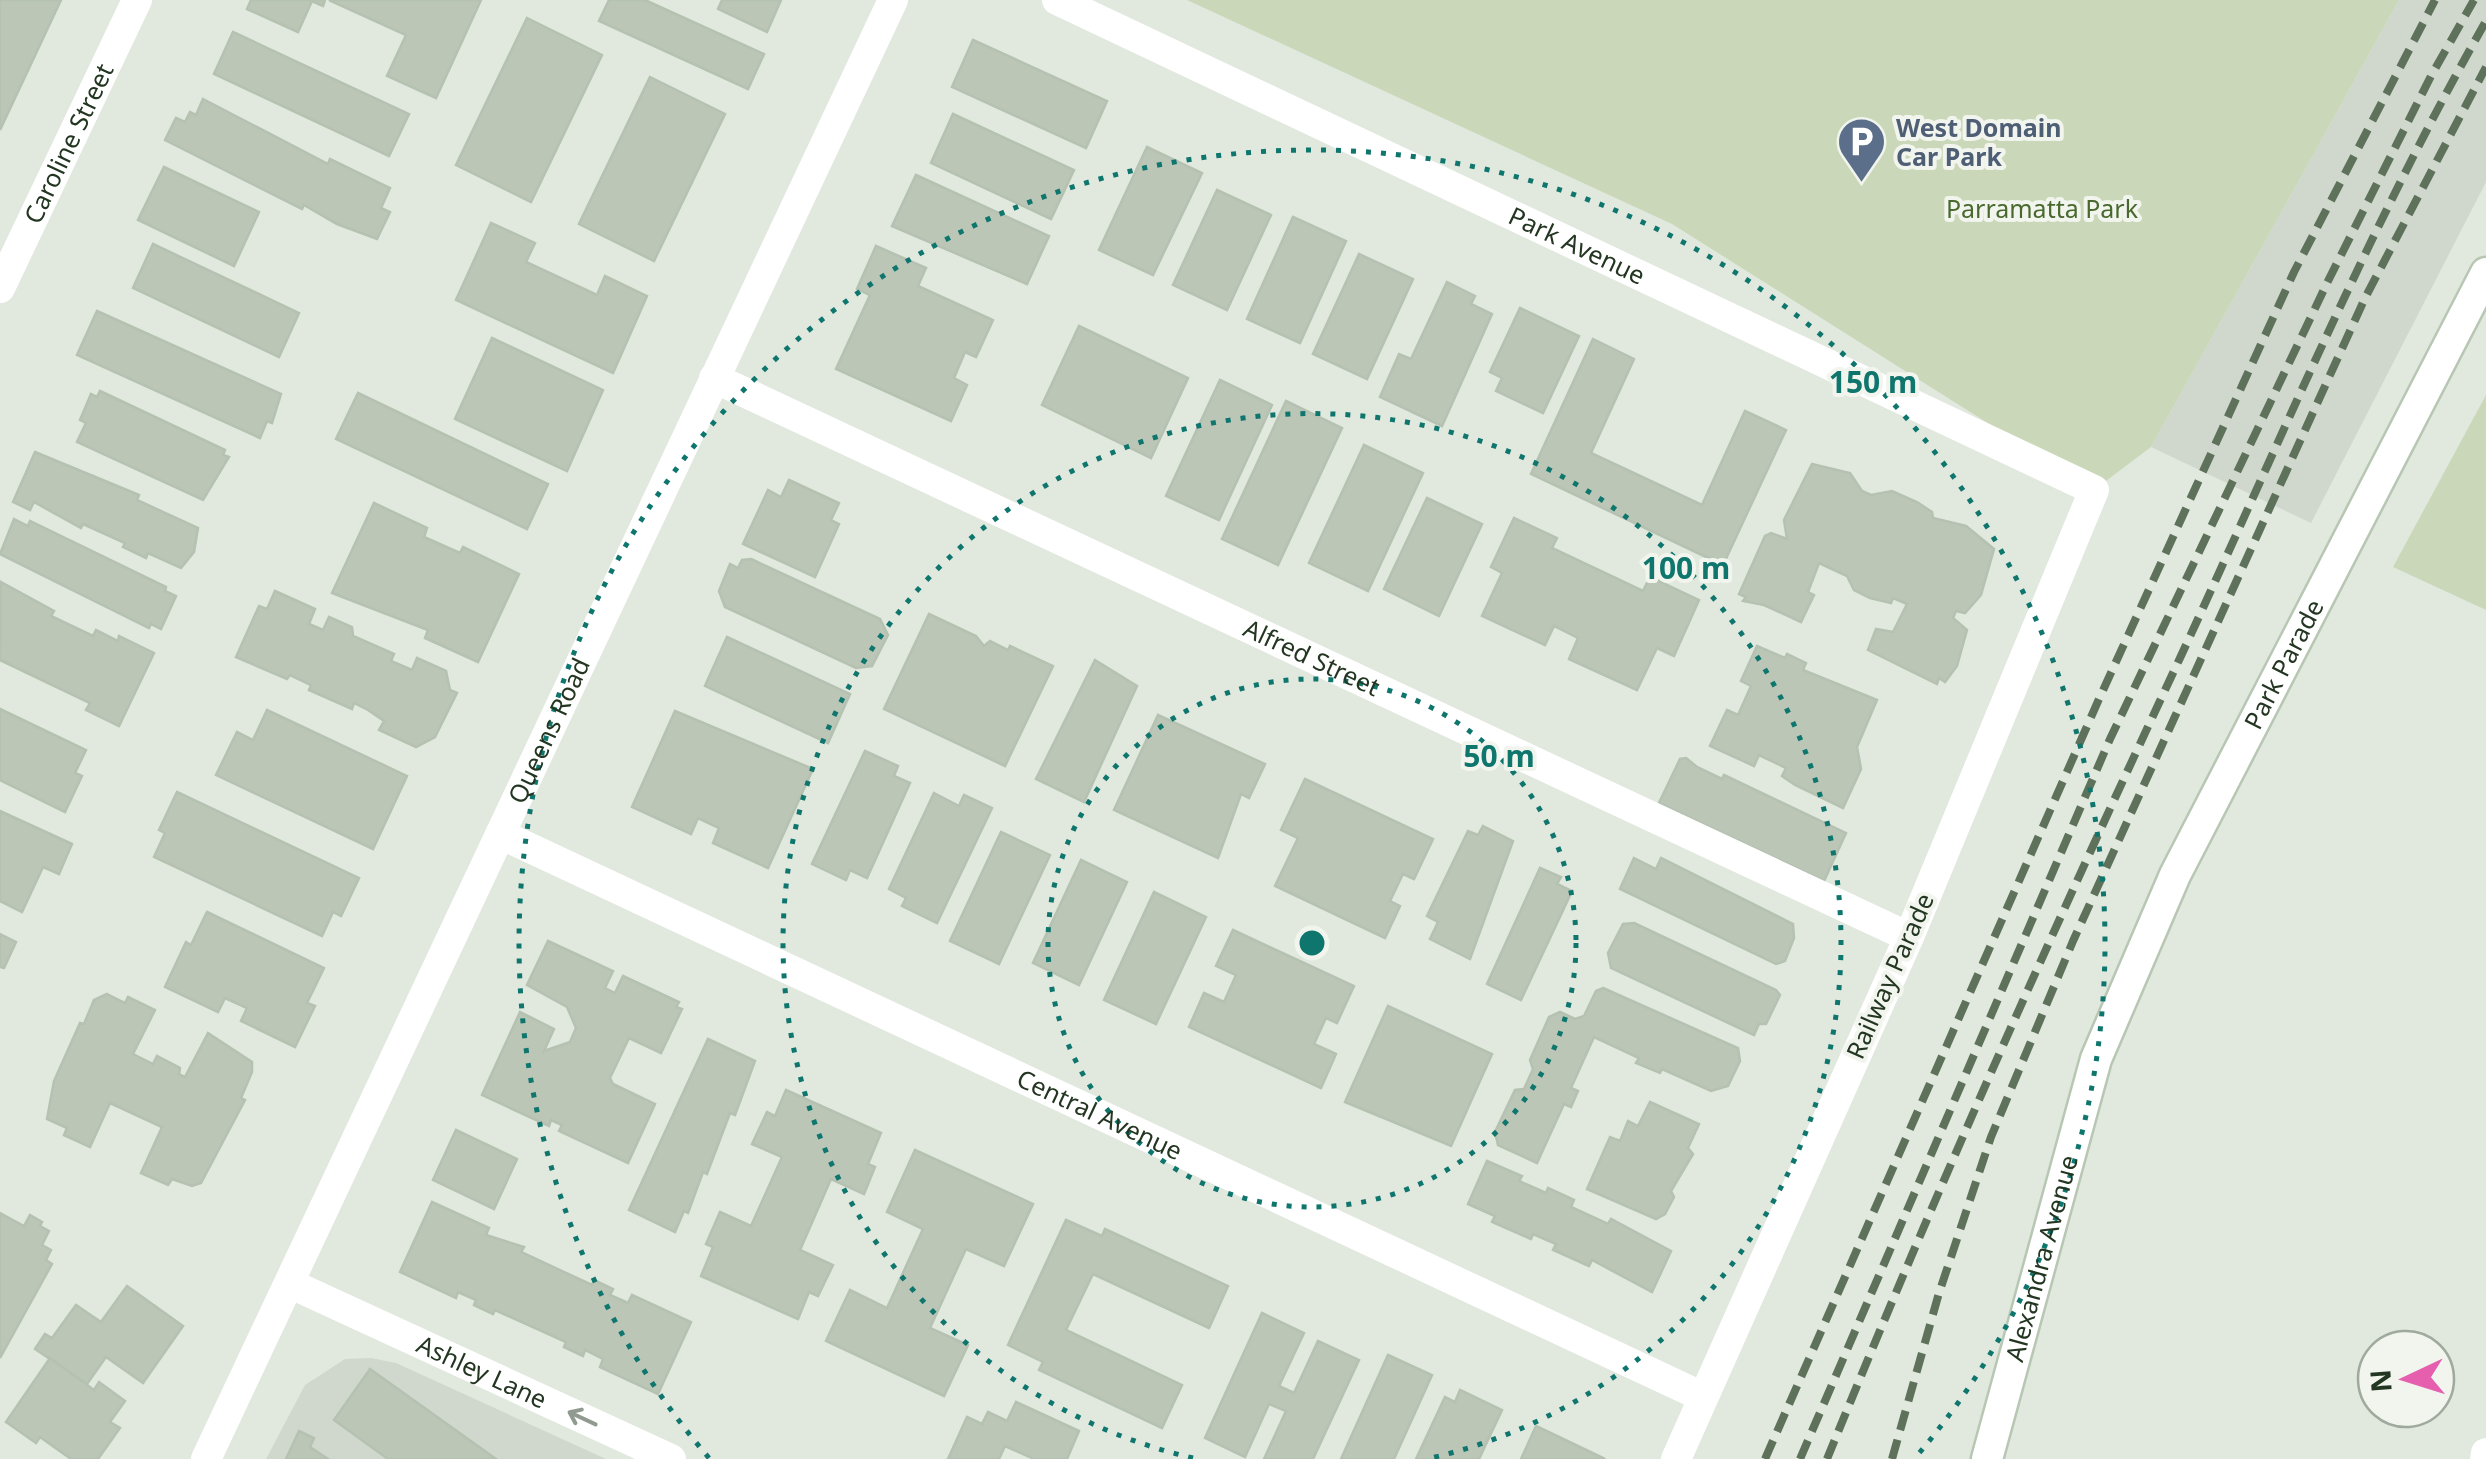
<svg xmlns="http://www.w3.org/2000/svg" width="2486" height="1459" font-family="'Noto Sans',sans-serif">
	<style>
		.built { fill: #d0d8cd }
		.green { fill: #cad8b9 }
		.building { fill: #bbc6b7; stroke: #b5c1b1; stroke-width: 2.5 }
		.lines { fill: none; stroke-linecap: round; stroke-linejoin: round }
		.secondary-casing { stroke: #b7c7b3; stroke-width: 35 }
		.street { stroke: #fff; stroke-width: 30 }
		.secondary { stroke: #fff; stroke-width: 30 }
		.rail { stroke: #5e725b; stroke-width: 8; stroke-dasharray: 20 10; stroke-linecap: butt }
		.oneway { stroke: #919a90 }
		.ring { fill: none; stroke: #0f766e; stroke-width: 5; stroke-dasharray: 5 10 }
		.labels { text-anchor: middle; stroke-width: 8; stroke-linejoin: round; paint-order: stroke }
		.service-label { font-size: 25px; font-weight: bold; fill: #4e5e75; stroke: #f1f5ee; text-anchor: start }
		.street-label { font-size: 25px; fill: #233621; stroke: #f1f5ee }
		.park-label { font-size: 25px; fill: #49692f; stroke: #f1f5ee }
		.centre { fill: #0f766e; stroke: #f1f5ee; stroke-width: 5 }
		.ring-label { font-size: 30px; text-anchor: middle; font-weight: bold; fill: #0f766e; stroke: #f1f5ee; stroke-width: 8; stroke-linejoin: round; paint-order: stroke }
	</style>
	<rect width="100%" height="100%" fill="#e1e8de"/>
	<!-- built -->
	<g class="built">
		<polygon points="2399,0 2486,0 2486,182 2311,523 2151,447"/>
		<polygon points="371,1358 396,1363 606,1459 266,1459 305,1385 345,1359"/>
	</g>
	<!-- green -->
	<g class="green">
		<polygon points="1187,0 2399,0 2151,447 2094,490 1672,224"/>
		<polygon points="2486,395 2486,610 2393,567"/>
	</g>
	<!-- building -->
	<g class="building">
		<polygon points="0,0 61,0 0,130"/>
		<polygon points="251,0 325,0 323,6 312,1 298,32 247,9"/>
		<polygon points="329,0 481,0 436,98 387,76 406,35"/>
		<polygon points="609,0 645,0 764,54 748,89 599,21"/>
		<polygon points="722,0 781,0 767,32 718,9"/>
		<polygon points="527,18 602,55 531,202 456,165"/>
		<polygon points="233,32 409,114 389,156 214,74"/>
		<polygon points="973,40 1107,101 1086,148 952,87"/>
		<polygon points="650,77 725,114 654,261 579,224"/>
		<polygon points="203,99 328,164 330,159 390,188 381,208 390,212 377,239 337,224 304,205 302,209 165,140 176,118 185,122 190,112 196,115"/>
		<polygon points="953,114 1074,170 1051,219 931,163"/>
		<polygon points="1147,147 1202,173 1153,275 1099,250"/>
		<polygon points="164,167 259,212 234,266 138,220"/>
		<polygon points="916,175 1049,236 1027,284 892,226"/>
		<polygon points="1217,190 1271,215 1227,310 1173,285"/>
		<polygon points="1293,217 1346,241 1300,343 1247,319"/>
		<polygon points="491,223 535,243 526,262 597,295 605,276 647,296 613,373 456,300"/>
		<polygon points="153,244 299,313 279,357 133,288"/>
		<polygon points="876,246 926,268 918,286 993,320 976,357 965,352 954,378 967,385 951,421 836,369 870,295 857,289"/>
		<polygon points="1359,254 1413,279 1367,379 1313,354"/>
		<polygon points="1447,282 1475,296 1471,304 1492,314 1442,426 1380,397 1399,354 1411,359"/>
		<polygon points="1520,308 1579,336 1543,413 1496,391 1502,378 1490,372"/>
		<polygon points="97,311 281,394 272,423 267,421 260,438 77,355"/>
		<polygon points="1079,326 1188,378 1151,458 1042,405"/>
		<polygon points="492,338 603,390 567,471 455,419"/>
		<polygon points="1593,339 1634,359 1591,453 1702,505 1745,411 1786,430 1723,565 1531,474"/>
		<polygon points="1220,380 1272,405 1219,520 1166,496"/>
		<polygon points="100,391 225,450 223,455 229,457 203,500 77,442 86,423 80,420 91,394 97,397"/>
		<polygon points="358,393 548,484 527,529 336,439"/>
		<polygon points="1286,401 1342,428 1278,565 1222,539"/>
		<polygon points="1364,445 1423,473 1368,591 1309,563"/>
		<polygon points="35,452 139,495 137,500 198,528 194,552 181,568 148,553 146,558 123,547 125,543 83,524 81,528 34,502 30,510 13,502"/>
		<polygon points="1812,464 1850,473 1862,491 1871,495 1892,491 1917,502 1932,512 1933,518 1966,526 1994,549 1981,595 1965,613 1956,611 1953,618 1967,630 1957,666 1945,682 1939,678 1937,684 1868,650 1876,629 1893,632 1907,604 1893,598 1891,603 1870,598 1854,590 1847,576 1819,563 1808,592 1814,595 1801,622 1764,605 1743,601 1746,597 1739,594 1765,536 1771,533 1787,539 1784,520"/>
		<polygon points="789,480 839,503 831,520 839,524 815,577 743,544 768,490 781,497"/>
		<polygon points="1427,498 1482,524 1439,616 1384,589"/>
		<polygon points="374,503 427,528 424,537 460,553 463,547 519,574 478,662 425,638 428,630 332,593"/>
		<polygon points="1514,518 1557,538 1552,548 1643,591 1650,577 1699,600 1674,656 1657,648 1637,690 1569,659 1578,638 1554,626 1545,645 1482,616 1502,573 1491,567"/>
		<polygon points="14,519 28,526 30,521 166,587 165,591 176,596 161,629 151,624 149,628 0,554"/>
		<polygon points="751,559 880,619 888,635 872,666 856,668 725,607 719,591 730,564 738,568 742,560"/>
		<polygon points="1,582 54,611 51,616 93,636 96,630 118,641 119,636 154,653 119,726 86,710 90,703 0,660"/>
		<polygon points="275,591 315,609 309,624 323,630 329,617 352,627 353,636 394,654 391,661 412,670 417,658 446,671 450,690 457,693 435,737 416,747 379,730 384,721 368,710 354,703 352,709 309,690 311,685 290,675 287,679 236,657 259,606 267,609"/>
		<polygon points="929,614 976,636 984,646 990,641 1008,650 1010,646 1053,666 1005,766 884,709"/>
		<polygon points="727,637 850,694 828,743 705,686"/>
		<polygon points="1757,646 1785,658 1787,654 1806,663 1803,670 1877,700 1857,747 1861,769 1843,808 1795,785 1782,776 1786,768 1759,755 1754,766 1710,746 1727,710 1738,715 1751,686 1741,681"/>
		<polygon points="1095,660 1137,686 1084,802 1036,779"/>
		<polygon points="0,709 86,750 75,773 82,776 65,812 0,780"/>
		<polygon points="267,710 407,776 373,849 216,775 237,732 253,740"/>
		<polygon points="675,711 813,769 768,868 713,843 719,828 698,818 691,834 632,807"/>
		<polygon points="1158,715 1265,764 1249,798 1241,794 1218,858 1114,810"/>
		<polygon points="865,751 898,766 894,776 910,783 867,878 850,870 846,880 812,864"/>
		<polygon points="1686,758 1697,767 1722,779 1724,775 1846,833 1824,881 1659,803 1680,759"/>
		<polygon points="1305,779 1433,839 1414,879 1403,874 1390,901 1400,906 1385,938 1275,886 1298,838 1281,830"/>
		<polygon points="177,792 359,878 341,916 333,912 322,936 154,857 165,833 159,830"/>
		<polygon points="934,793 959,806 964,795 992,808 937,923 902,906 906,898 889,889"/>
		<polygon points="0,811 72,844 59,874 43,867 22,912 0,901"/>
		<polygon points="1483,826 1513,841 1470,959 1430,939 1438,922 1427,916 1468,831 1478,835"/>
		<polygon points="1001,832 1050,855 999,964 950,941"/>
		<polygon points="1634,858 1656,869 1661,858 1793,924 1794,938 1785,961 1776,964 1620,889"/>
		<polygon points="1081,860 1127,882 1079,985 1033,963"/>
		<polygon points="1540,868 1561,877 1557,884 1572,891 1521,1000 1487,984"/>
		<polygon points="1154,892 1206,917 1156,1024 1104,1000"/>
		<polygon points="207,912 324,968 307,1003 315,1006 295,1047 241,1021 247,1008 225,998 218,1012 165,987 186,942 191,945"/>
		<polygon points="1634,923 1776,990 1780,995 1766,1024 1759,1024 1754,1035 1611,968 1608,953 1623,924"/>
		<polygon points="1233,930 1354,986 1337,1023 1326,1018 1314,1044 1336,1054 1321,1088 1189,1027 1204,993 1224,1002 1236,975 1216,966"/>
		<polygon points="0,934 16,942 4,968 0,967"/>
		<polygon points="548,941 613,971 605,988 615,993 623,976 679,1002 676,1007 682,1009 661,1053 629,1038 610,1078 613,1084 655,1104 628,1163 559,1131 562,1125 551,1120 549,1126 482,1095 520,1012 554,1029 544,1051 570,1042 576,1028 567,1007 527,985"/>
		<polygon points="1603,988 1738,1048 1740,1061 1728,1086 1711,1091 1662,1069 1660,1073 1636,1063 1639,1058 1594,1037 1571,1088 1578,1091 1571,1107 1564,1104 1537,1163 1498,1145 1495,1132 1515,1090 1524,1089 1533,1069 1530,1060 1549,1017 1560,1012 1575,1019 1584,1016 1596,991"/>
		<polygon points="107,994 125,1003 128,997 155,1010 133,1054 153,1064 157,1056 180,1068 179,1074 185,1077 208,1033 252,1062 252,1072 241,1098 245,1100 201,1183 192,1186 172,1179 168,1185 141,1173 162,1127 110,1103 90,1147 64,1135 67,1128 47,1119 54,1081 80,1023 84,1024 94,1000"/>
		<polygon points="1388,1006 1492,1054 1451,1146 1345,1102"/>
		<polygon points="708,1039 755,1061 735,1115 730,1113 707,1174 703,1172 688,1213 684,1211 675,1232 629,1210"/>
		<polygon points="786,1090 881,1133 868,1164 875,1167 864,1194 831,1179 800,1250 833,1265 818,1296 809,1292 798,1319 701,1276 713,1247 706,1244 720,1212 751,1226 782,1157 752,1144 767,1112 775,1116"/>
		<polygon points="1650,1102 1699,1124 1688,1148 1693,1154 1671,1191 1674,1197 1665,1214 1656,1219 1587,1189 1610,1137 1620,1141 1628,1121 1638,1126"/>
		<polygon points="456,1130 517,1159 494,1209 433,1180"/>
		<polygon points="915,1150 1033,1204 1004,1266 966,1249 930,1328 968,1345 944,1396 826,1341 850,1290 887,1308 923,1229 887,1212"/>
		<polygon points="1487,1161 1522,1176 1519,1181 1546,1193 1548,1188 1574,1200 1571,1207 1608,1224 1611,1219 1671,1251 1652,1292 1592,1260 1589,1266 1553,1250 1556,1244 1533,1234 1531,1239 1492,1222 1495,1216 1468,1204"/>
		<polygon points="432,1202 489,1228 486,1235 524,1247 521,1252 592,1285 594,1280 613,1289 610,1295 628,1303 632,1295 691,1322 658,1394 600,1367 603,1359 585,1350 583,1356 564,1347 566,1342 495,1310 493,1314 474,1305 476,1300 458,1292 456,1298 400,1272"/>
		<polygon points="0,1213 24,1226 30,1215 42,1222 40,1226 49,1231 42,1245 51,1250 46,1260 52,1264 0,1358"/>
		<polygon points="1066,1220 1102,1236 1105,1229 1228,1286 1209,1328 1093,1274 1066,1330 1182,1385 1162,1428 1039,1370 1043,1362 1008,1345"/>
		<polygon points="127,1286 183,1326 143,1383 106,1357 87,1384 35,1349 45,1334 52,1338 76,1305 101,1322"/>
		<polygon points="1262,1313 1304,1333 1279,1386 1294,1393 1318,1341 1359,1360 1313,1459 1264,1459 1286,1411 1269,1404 1245,1457 1205,1438"/>
		<polygon points="1388,1355 1432,1375 1394,1459 1341,1459"/>
		<polygon points="50,1358 94,1390 99,1382 125,1401 110,1422 120,1428 98,1459 71,1459 40,1437 36,1443 6,1422"/>
		<polygon points="370,1369 496,1459 388,1459 334,1420"/>
		<polygon points="1460,1390 1502,1410 1479,1459 1416,1459 1445,1397 1455,1402"/>
		<polygon points="1016,1402 1079,1431 1067,1459 1034,1459 1005,1446 999,1459 948,1459 967,1417 982,1424 988,1412 1007,1421"/>
		<polygon points="1536,1426 1605,1459 1521,1459"/>
		<polygon points="299,1431 314,1438 310,1447 328,1459 286,1459"/>
	</g>
	<g class="lines">
		<defs>
			<g id="secondary">
				<path id="s7" d="M 1987,1459 L 2096,1059 L 2175,875 L 2486,273"/>
			</g>
		</defs>
		<!-- secondary casing -->
		<use href="#secondary" class="secondary-casing"/>
		<!-- street -->
		<g class="street">
			<path id="s1" d="M 1057,0 L 2094,490 L 1909,937 L 1676,1459"/>
			<path id="s2" d="M 0,288 L 137,0"/>
			<path id="s3" d="M 714,378 L 1909,937"/>
			<path id="s4" d="M 500,834 L 1701,1396"/>
			<path id="s5" d="M 291,1284 L 671,1459"/>
			<path id="s6" d="M 206,1459 L 893,0"/>
			<polyline points="2485,1459 2486,1453"/>
		</g>
		<!-- secondary -->
		<use href="#secondary" class="secondary"/>
		<!-- rail -->
		<g class="rail">
			<polyline points="1765,1459 2099,699 2294,272 2435,0"/>
			<polyline points="1800,1459 2110,739 2329,279 2431,76 2474,0"/>
			<path d="M 1827,1459 C 1937,1188 2056,923 2180,658 C 2279,444 2369,227 2486,21"/>
			<polyline points="1892,1459 1939,1293 1991,1137 2073,941 2365,298 2486,67"/>
		</g>
	</g>
	<!-- one-way arrows -->
	<defs><path id="oneway-shaft" d="M-6 0H5M1.5-3L5.5 0L1.5 3" fill="none" stroke-width="1.6" stroke-linecap="round" stroke-linejoin="round" transform="scale(2.5)"/></defs>
	<use class="oneway" href="#oneway-shaft" transform="translate(582 1418) rotate(-155)"/>
	<!-- distance rings -->
	<g class="ring">
		<circle cx="1312" cy="943" r="264"/>
		<path d="M1193 1458A529 529 0 1 1 1431 1458"/>
		<path d="M709 1458A793 793 0 1 1 1915 1458"/>
	</g>
	<!-- icons -->
	<defs>
		<symbol id="parking-pin" viewBox="-11 -11 22 30"><path d="M0 17L-7.5 6A9.5 9.5 0 1 1 7.5 6Z" fill="#5c6f8a" stroke="#f1f5ee"/><path d="M-3.5-5.5H1a3.5 3.5 0 0 1 0 7H-1V5.5H-3.5ZM-1-3.4V-.6H.8a1.4 1.4 0 0 0 0-2.8Z" fill="#fff"/></symbol>
	</defs>
	<g fill-rule="evenodd">
		<use href="#parking-pin" x="1834" y="114" width="55" height="75"/>
	</g>
	<g class="labels">
		<!-- service labels -->
		<g class="service-label">
			<text x="1896" y="137">West Domain<tspan x="1896" dy="29">Car Park</tspan></text>
		</g>
		<!-- street labels -->
		<g class="street-label">
			<text dy="9" stroke="none"><textPath href="#s2" startOffset="160">Caroline Street</textPath></text>
			<text dy="9" stroke="none"><textPath href="#s1" startOffset="575">Park Avenue</textPath></text>
			<text dy="9" stroke="none"><textPath href="#s3" startOffset="660">Alfred Street</textPath></text>
			<text dy="9" stroke="none"><textPath href="#s7" startOffset="852">Park Parade</textPath></text>
			<text dy="9" stroke="none"><textPath href="#s6" startOffset="805">Queens Road</textPath></text>
			<text transform="translate(1890 976) rotate(-66)" y="9">Railway Parade</text>
			<text dy="9" stroke="none"><textPath href="#s4" startOffset="662">Central Avenue</textPath></text>
			<text dy="9" stroke="none"><textPath href="#s7" startOffset="208">Alexandra Avenue</textPath></text>
			<text dy="9" stroke="none"><textPath href="#s5" startOffset="210">Ashley Lane</textPath></text>
		</g>
		<!-- park labels -->
		<g class="park-label">
			<text x="2042" y="218">Parramatta Park</text>
		</g>
	</g>
	<circle cx="1312" cy="943" r="15" class="centre"/>
	<g class="ring-label">
		<text x="1873" y="393">150 m</text>
		<text x="1686" y="579">100 m</text>
		<text x="1499" y="767">50 m</text>
	</g>
	<!-- north arrow -->
	<g transform="translate(2406 1379) rotate(266)"><circle r="48" fill="#f1f5ee" stroke="#9fa99c" stroke-width="2.5"/>
	<path d="M0-8L18 38L0 25L-18 38Z" fill="#e55fae"/>
	<text y="-15" font-size="28" font-weight="bold" text-anchor="middle" fill="#233621">N</text>
	</g>
</svg>
